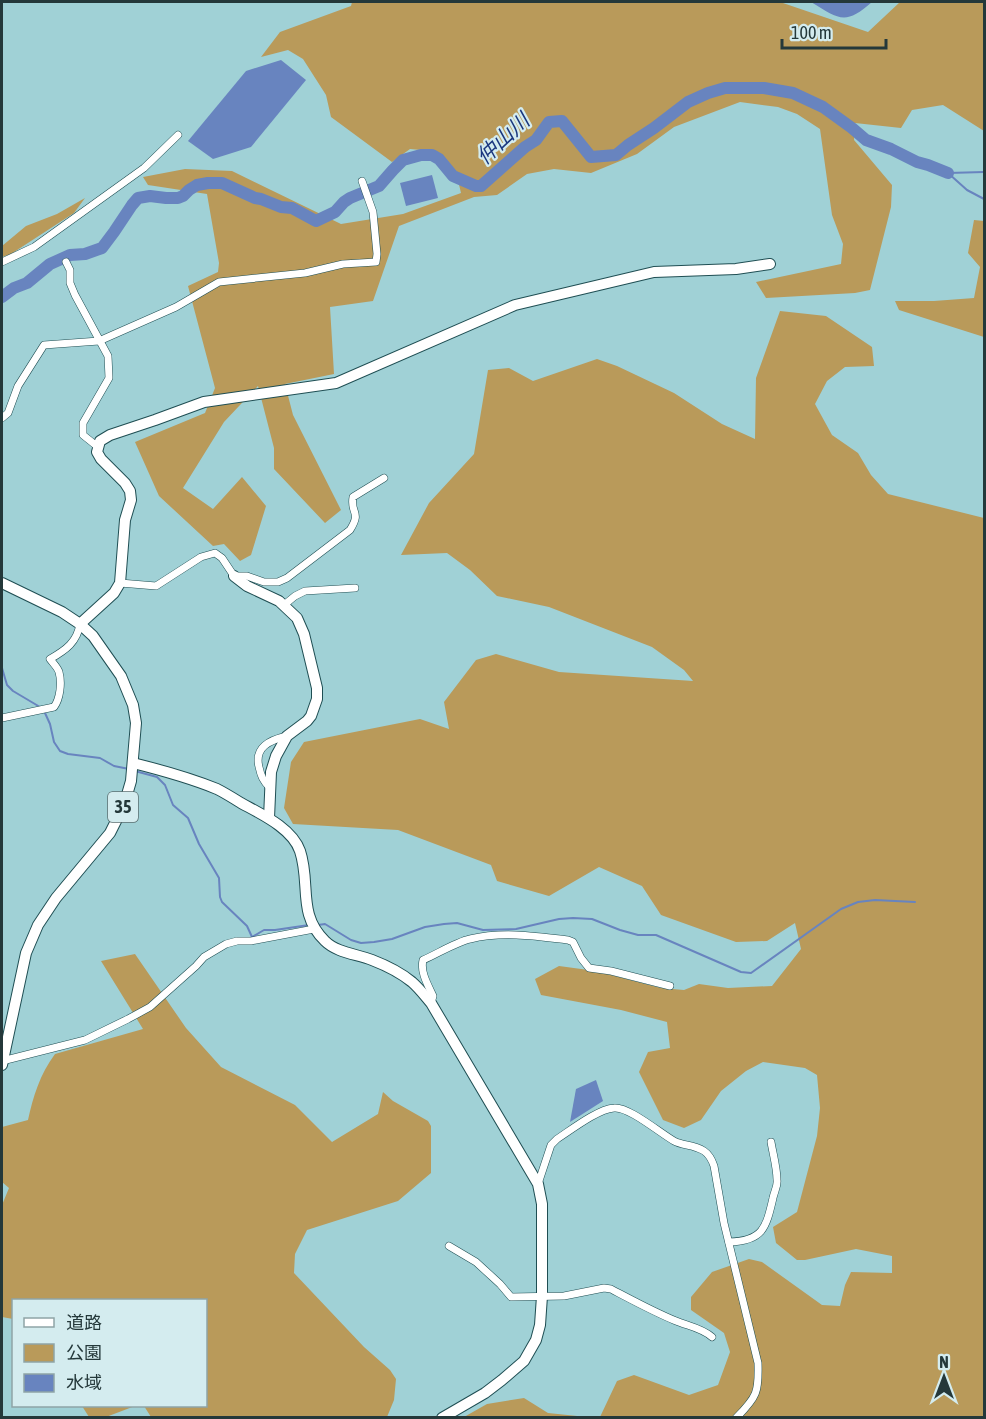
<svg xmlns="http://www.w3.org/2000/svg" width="986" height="1419" font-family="'Asap Condensed','Noto Sans JP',sans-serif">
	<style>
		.green { fill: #b99a5a }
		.water { fill: #6884bf }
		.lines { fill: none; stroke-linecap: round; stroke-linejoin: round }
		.stream { stroke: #6884bf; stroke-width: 2 }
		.river { stroke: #6884bf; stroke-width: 12 }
		.street-casing { stroke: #1f4e53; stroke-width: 8 }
		.secondary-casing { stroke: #1f4e53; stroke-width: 12 }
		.primary-casing { stroke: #1f4e53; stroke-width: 12 }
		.street { stroke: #fff; stroke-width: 7 }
		.secondary { stroke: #fff; stroke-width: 10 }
		.primary { stroke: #fff; stroke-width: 10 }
		.labels { text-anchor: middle; stroke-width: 4.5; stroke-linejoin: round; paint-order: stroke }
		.shield { fill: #d4ecef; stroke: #596e70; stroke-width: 1.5 }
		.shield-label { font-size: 18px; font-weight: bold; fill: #24383a }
		.water-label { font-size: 21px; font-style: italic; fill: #1a377e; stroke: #d4ecef }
	</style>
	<rect width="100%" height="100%" fill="#a0d1d6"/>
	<!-- green -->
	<g class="green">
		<polygon points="352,2 780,2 868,32 900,2 984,2 984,131 943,105 912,110 901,128 855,123 854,140 892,185 891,207 870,290 855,293 766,298 756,282 841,264 843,244 832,215 820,129 797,114 778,107 740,102 674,127 637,154 591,173 554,169 527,174 497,195 474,197 399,226 373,301 330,307 334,374 285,384 293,415 341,510 325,523 274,469 274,448 258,386 224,422 183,488 213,509 242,477 266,506 251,555 240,561 224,544 213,546 159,496 135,442 205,413 215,388 188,286 218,272 219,263 207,194 148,185 143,177 185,169 232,171 341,224 403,214 461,193 457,176 432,151 410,149 392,162 331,117 326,95 303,59 288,50 261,57 280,32 351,6"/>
		<polygon points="85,198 74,213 11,254 2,257 2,246 26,226 57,214"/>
		<polygon points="974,220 984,221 984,337 899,310 895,301 934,301 974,298 980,267 968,253"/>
		<polygon points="780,311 826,316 872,347 874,366 845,367 827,381 815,404 832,435 858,453 871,475 888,494 984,518 984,1417 600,1417 617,1381 634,1375 689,1395 718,1385 730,1352 724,1333 691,1310 691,1297 712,1272 749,1259 762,1262 822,1305 840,1306 845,1285 851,1272 892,1273 892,1256 856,1249 805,1260 797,1260 776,1243 773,1227 797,1212 817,1136 820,1108 817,1075 805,1068 763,1062 746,1071 721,1091 701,1120 684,1128 663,1120 639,1072 648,1052 670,1048 667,1022 621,1010 541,995 535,979 559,966 596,971 661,988 684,990 699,984 728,988 772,986 801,949 795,923 767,941 736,942 661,915 642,886 599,867 549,896 497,881 491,865 398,830 293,824 284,808 291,762 304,742 420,719 449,729 444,702 476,660 496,654 559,672 693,681 684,670 652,647 549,607 497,596 470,570 447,553 401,555 429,503 474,454 488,370 509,368 533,381 597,359 617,366 674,393 722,424 755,439 756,378"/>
		<path d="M 135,954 L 186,1028 L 221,1067 L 295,1105 L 332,1142 L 378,1114 L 383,1092 L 393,1101 L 428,1121 L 431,1126 L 431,1173 L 398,1201 L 307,1230 L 295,1254 L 294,1273 L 364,1347 L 390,1370 L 396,1379 L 394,1400 L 387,1417 L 151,1417 L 144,1406 L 206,1406 L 206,1300 L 14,1300 L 13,1319 L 2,1317 L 2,1205 L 9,1188 L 2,1182 L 2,1127 L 28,1120 C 33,1097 40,1074 55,1054 L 143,1029 L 101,961 Z"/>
		<polygon points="524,1398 548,1413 587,1417 464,1417 487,1404"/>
		<polygon points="82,1406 135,1406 106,1417 89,1417"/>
	</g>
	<!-- water -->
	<g class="water">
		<path d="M 811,2 L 872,2 C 845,26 839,19 811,2 Z"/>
		<polygon points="281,60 306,80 251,147 213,159 188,141 246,71"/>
		<polygon points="432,175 438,198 406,206 400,183"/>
		<polygon points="596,1080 603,1101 570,1122 576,1089"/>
	</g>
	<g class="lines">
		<!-- stream -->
		<g class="stream">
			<polyline points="948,173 967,190 984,199"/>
			<polyline points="948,173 984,172"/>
			<polyline points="2,668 7,685 13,691 40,707 45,713 50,724 54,742 60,751 68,754 100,758 114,766 129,769"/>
			<polyline points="135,771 157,777 165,785 173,805 188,818 199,844 219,878 220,897 222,902 247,926 252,937 264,930 275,930 309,925"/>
			<polyline points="318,925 325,924 351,940 361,943 374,942 392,939 425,927 444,924 457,923 483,930 516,929 559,919 573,918 592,919 620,930 638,935 656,935 741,972 751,973 841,909 858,902 875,900 915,902"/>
		</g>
		<!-- river -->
		<polyline class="river" points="2,297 14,288 27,283 50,264 70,255 85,254 102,248 114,232 132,205 138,198 150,196 166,198 178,198 183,196 189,190 197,185 208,183 222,183 255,198 261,199 281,207 292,208 316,221 335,212 344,202 350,198 379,186 393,170 403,160 421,155 432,155 439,159 453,176 476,186 481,186 525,147 536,140 549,122 562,121 591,157 616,155 628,145 654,128 688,102 708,93 725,88 764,88 793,93 823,107 852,128 866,140 891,149 917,162 928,165 948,173"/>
		<defs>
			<g id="street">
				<polyline points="2,262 34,247 144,168 178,135"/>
				<polyline points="66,262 70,270 70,283 75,295 108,356 109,378 83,423 83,435 98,447"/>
				<polyline points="2,418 8,413 18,386 44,345 99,341 176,307 219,282 305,273 343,264 376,262 377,254 373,212 362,181"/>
				<path d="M 120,583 L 156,586 L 201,557 L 215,553 L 222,558 L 234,576 L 247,576 L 264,582 L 278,582 L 287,578 L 350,530 C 362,511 350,514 353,497 L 384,478"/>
				<polyline points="284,605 295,596 305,591 355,588"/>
				<path d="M 2,718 L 54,707 C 60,699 62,683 59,672 C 58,668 53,663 50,659 C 66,650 77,642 80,624"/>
				<path d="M 270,788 C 263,781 261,776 259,767 C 254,747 270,740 287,736"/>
				<path d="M 431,1003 L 433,996 C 428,985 420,972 423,960 C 437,954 456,942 470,939 C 502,931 536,936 568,940 L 573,942 L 581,958 L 589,968 L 611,971 L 670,986"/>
				<polyline points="2,1061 85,1040 128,1019 150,1007 196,966 204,957 226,944 237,941 251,941 314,929"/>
				<path d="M 538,1184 L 551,1145 L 557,1139 C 571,1130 598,1109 614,1108 C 628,1106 660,1133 674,1141 C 683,1146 693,1144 704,1151 C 710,1155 712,1160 714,1166 L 724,1223 L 758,1363 C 759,1392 757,1397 736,1418"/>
				<path d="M 729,1242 C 763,1241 766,1228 773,1198 C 774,1192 778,1186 777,1180 C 777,1168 773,1154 771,1142"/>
				<path d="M 449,1246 L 476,1262 L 500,1284 L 511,1297 L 564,1296 L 604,1288 L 611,1289 C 632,1300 654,1312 676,1321 C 688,1326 702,1328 712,1337"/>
			</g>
			<g id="secondary">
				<polyline points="234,576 247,586 279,601 297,618 304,634 317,688 317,699 311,716 307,721 287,736 276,756 271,772 269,818"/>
				<polyline points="80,624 114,593 120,583 125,520 131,500 130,491 125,483 101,459 97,452 100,441 110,435 155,420 204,402 336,383 515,305 654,272 736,269 770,264"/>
				<path d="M 133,763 C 161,770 190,778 217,789 C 225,793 233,798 241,803 C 261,814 292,828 300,851 C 311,884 297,914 325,941 C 337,953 357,954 372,960 C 385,965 401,973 412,982 C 419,988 425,996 431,1003 L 538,1184 L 542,1204 L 542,1296 L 540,1325 L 536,1340 L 524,1361 L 502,1380 L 485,1393 L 442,1418"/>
			</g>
			<polyline id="primary" points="2,583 62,612 80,624 93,636 121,676 133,705 136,723 131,781 124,805 110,833 56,898 38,925 26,953 2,1065"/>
		</defs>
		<!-- street casing -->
		<use href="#street" class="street-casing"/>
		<!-- secondary casing -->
		<use href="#secondary" class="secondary-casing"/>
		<!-- primary casing -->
		<use href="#primary" class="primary-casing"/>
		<!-- street -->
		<use href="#street" class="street"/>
		<!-- secondary -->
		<use href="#secondary" class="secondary"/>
		<!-- primary -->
		<use href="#primary" class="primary"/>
	</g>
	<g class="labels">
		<!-- shield labels -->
		<rect class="shield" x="108" y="792" width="30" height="30" rx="4.5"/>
		<g class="shield-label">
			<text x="123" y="813">35</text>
		</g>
		<!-- water labels -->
		<g class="water-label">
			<text transform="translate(503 139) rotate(-43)" y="7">仲山川</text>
		</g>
	</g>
	<!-- border -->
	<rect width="986" height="1419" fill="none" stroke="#24383a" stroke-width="6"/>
	<!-- legend -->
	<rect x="12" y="1299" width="195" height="108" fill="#d4ecef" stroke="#8ea4a7" stroke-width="1.5"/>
	<rect x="24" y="1318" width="30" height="9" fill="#ffffff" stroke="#8ea4a7" stroke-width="1.5"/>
	<text x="66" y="1329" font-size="18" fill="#24383a">道路</text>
	<rect x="24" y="1344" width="30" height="18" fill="#b99a5a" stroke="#8ea4a7" stroke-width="1.5"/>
	<text x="66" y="1359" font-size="18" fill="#24383a">公園</text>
	<rect x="24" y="1374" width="30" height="18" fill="#6884bf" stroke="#8ea4a7" stroke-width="1.5"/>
	<text x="66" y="1389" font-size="18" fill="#24383a">水域</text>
	<!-- north arrow -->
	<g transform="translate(944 1377)" stroke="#d4ecef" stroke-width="4.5" paint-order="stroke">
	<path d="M0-4.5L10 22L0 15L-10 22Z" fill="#24383a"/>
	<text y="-9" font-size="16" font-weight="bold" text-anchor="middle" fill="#24383a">N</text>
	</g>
	<!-- scale -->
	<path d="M782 39v9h104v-9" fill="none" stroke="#24383a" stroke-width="3"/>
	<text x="791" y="39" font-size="18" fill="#24383a" stroke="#d4ecef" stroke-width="4.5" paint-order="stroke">100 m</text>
</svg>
